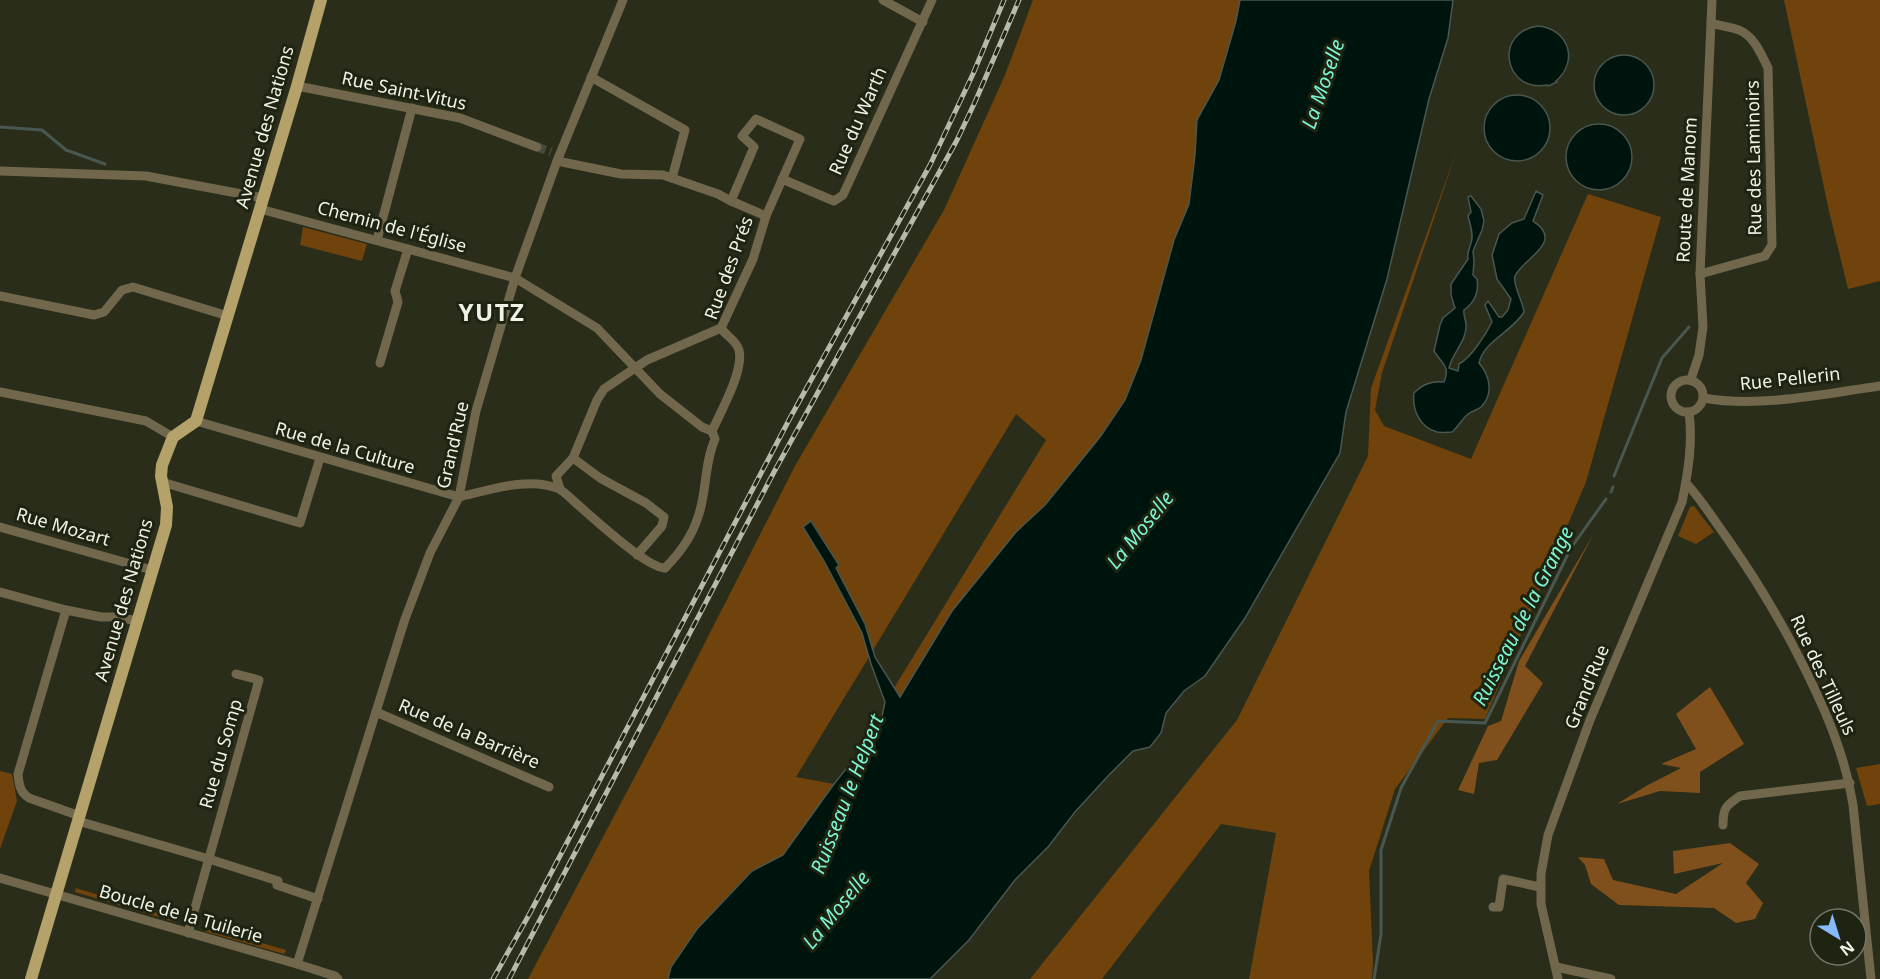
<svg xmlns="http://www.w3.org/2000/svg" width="1880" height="979" font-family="'Noto Sans',sans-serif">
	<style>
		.green { fill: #70430c }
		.forest { fill: #7f501b }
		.water { fill: #00140e; stroke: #48574f; stroke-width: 1.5 }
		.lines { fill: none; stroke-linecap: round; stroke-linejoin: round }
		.stream { stroke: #48574f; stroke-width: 3 }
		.minor-tunnel { stroke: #474b39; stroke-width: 9; stroke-dasharray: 9 4.5; stroke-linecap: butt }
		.minor { stroke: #70674c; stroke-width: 9 }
		.major { stroke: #b5a26a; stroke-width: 12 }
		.rail-casing { stroke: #b6baab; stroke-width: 5 }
		.rail { stroke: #1f2311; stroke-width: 3; stroke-dasharray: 9; stroke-linecap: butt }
		.labels { text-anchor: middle; stroke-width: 6; stroke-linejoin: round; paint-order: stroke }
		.street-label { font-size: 18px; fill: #eff3e6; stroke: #1f2311 }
		.water-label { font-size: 20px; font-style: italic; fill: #7bf5d2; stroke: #1f2311 }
		.district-label { font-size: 24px; font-weight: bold; letter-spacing: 1.5px; fill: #eff3e6; stroke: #1f2311 }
	</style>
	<rect width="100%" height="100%" fill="#292d1a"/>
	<!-- green -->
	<g class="green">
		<polygon points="1033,0 1240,0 1236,21 1219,80 1197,120 1195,155 1189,204 1174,240 1141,360 1125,400 1100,437 1045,505 1016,532 952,611 900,698 894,688 1046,440 1016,414 873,650 865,624 836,568 839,565 812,521 803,527 824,561 862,633 869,657 796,777 834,784 783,855 751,871 697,929 671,967 668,979 528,979 688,676 795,466 944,210 1005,75"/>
		<polygon points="1784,0 1880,0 1880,281 1848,289 1829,211"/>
		<polygon points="1457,150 1382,373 1375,410 1384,426 1471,459 1588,194 1661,217 1586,482 1485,719 1448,718 1395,789 1369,871 1373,963 1372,979 1249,979 1276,833 1221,824 1102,979 1030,979 1237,720 1368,456 1371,388"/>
		<polygon points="303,227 367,244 362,261 300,245"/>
		<polygon points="1694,506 1714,532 1696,544 1678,536 1690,507"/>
		<polygon points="1880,764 1880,804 1867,806 1856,768"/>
		<polygon points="0,771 12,774 17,801 0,849"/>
		<polygon points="76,888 176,919 175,922 75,892"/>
		<polygon points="207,927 286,950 284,954 206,932"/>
	</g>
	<!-- forest -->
	<g class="forest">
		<polygon points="1594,533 1525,666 1543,683 1497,760 1479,763 1474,794 1458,790 1488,726 1501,721 1519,661"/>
		<polygon points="1710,687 1744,744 1700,772 1700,793 1660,791 1617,804 1646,786 1681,768 1661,764 1696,749 1676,714"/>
		<polygon points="1730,843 1759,864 1746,883 1763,903 1755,919 1736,923 1714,908 1619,905 1591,884 1585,865 1578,857 1604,859 1613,880 1676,894 1723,863 1674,874 1673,851"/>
	</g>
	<!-- water -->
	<g class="water">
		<polygon points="1240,0 1453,0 1448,38 1429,99 1387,279 1346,412 1340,453 1245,618 1205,676 1184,691 1166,713 1161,733 1150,747 1133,751 1108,776 1075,812 1048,847 1015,880 969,940 930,979 668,979 671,967 697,929 752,871 783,855 834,784 880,726 885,702 871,664 862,633 824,561 803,527 811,521 839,565 836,568 865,624 875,657 900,697 952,611 1016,532 1045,505 1100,437 1125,400 1141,360 1174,240 1189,204 1195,155 1197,120 1219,80 1236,21"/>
		<path d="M 1538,26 C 1569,29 1579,61 1556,81 L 1557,82 L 1548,86 L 1547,85 C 1504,93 1493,32 1538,26 Z"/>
		<circle cx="1624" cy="85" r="30"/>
		<circle cx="1517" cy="128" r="33"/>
		<circle cx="1599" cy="157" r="33"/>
		<path d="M 1536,191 L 1543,195 L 1533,221 C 1566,242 1522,259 1515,276 C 1512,283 1523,302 1524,312 C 1513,331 1484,341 1479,363 C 1490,376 1494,394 1481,407 C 1477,410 1472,411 1468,414 C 1462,419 1458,427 1452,432 C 1447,432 1442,433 1437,432 C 1419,427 1412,409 1414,393 C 1423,384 1431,381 1444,382 C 1451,366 1441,363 1434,351 L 1440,325 L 1443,318 L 1455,308 L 1451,295 L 1451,284 L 1468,259 C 1467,252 1469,250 1471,243 C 1474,234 1470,225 1468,216 L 1471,212 L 1468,197 L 1471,196 L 1481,209 L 1484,221 L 1482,230 L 1473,251 L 1474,262 L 1473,275 L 1477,279 C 1479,292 1474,303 1464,310 C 1463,316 1466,319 1466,325 C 1467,341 1452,353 1449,368 L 1458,371 L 1459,364 C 1471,358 1486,334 1492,322 L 1485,305 L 1488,301 L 1499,317 L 1502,317 L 1508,310 L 1511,299 L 1497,279 L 1492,255 L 1499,234 L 1512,223 L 1524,219 Z"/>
	</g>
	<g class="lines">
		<!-- stream -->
		<g class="stream">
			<polyline points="0,127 42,130 66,150 105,164"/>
			<polyline points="1614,476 1662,358 1689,327"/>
			<polyline points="1611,492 1613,487"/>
			<polyline points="1374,979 1381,934 1381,850 1401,788 1438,721 1485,723 1571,548 1606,499"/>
		</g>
		<!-- minor-tunnel -->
		<polyline class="minor-tunnel" points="537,147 551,152"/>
		<!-- minor -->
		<g class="minor">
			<polyline points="883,0 923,22"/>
			<polyline points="591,77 685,130 672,178"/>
			<polyline points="297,86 460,118 537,147"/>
			<polyline points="557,161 621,174 663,175 718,194 731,201 766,216"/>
			<polyline points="0,171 146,176 263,198"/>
			<polyline points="782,179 834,201 843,195 932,0"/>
			<polyline points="260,209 515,278 597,328 660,394 702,427 712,431"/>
			<polyline points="377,240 412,108"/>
			<path d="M 1700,274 L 1765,256 L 1772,245 L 1768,68 C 1761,54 1755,37 1739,30 C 1731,27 1720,26 1711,23"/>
			<polyline points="0,296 94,315 104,312 122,290 133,287 228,316"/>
			<polyline points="721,328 753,259 766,216 800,139 756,119 742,136 754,147 731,201"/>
			<polyline points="380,363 398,302 395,291 408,249"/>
			<circle cx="1687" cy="396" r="16"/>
			<polyline points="1692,381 1692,376 1699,355 1703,327 1700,274 1712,0"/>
			<polyline points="0,392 146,421 173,437"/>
			<path d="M 1703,398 C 1761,408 1822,394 1880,386"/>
			<path d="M 196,421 L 459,497 C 489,490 530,476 559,489 C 565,492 571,499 577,504 C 592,517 648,569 665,568"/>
			<path d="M 712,431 C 721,411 744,371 739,350 C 736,340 726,336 721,328"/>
			<polyline points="573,458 600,478 646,503 664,517 662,526 637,555"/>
			<polyline points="162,482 300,523 320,458"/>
			<path d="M 1686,483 C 1701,499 1714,520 1727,538 C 1755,578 1780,619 1802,663 C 1825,709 1845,754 1853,805 L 1871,979"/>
			<polyline points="560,489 556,476 573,458 597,400 604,389 647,360 721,328"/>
			<polyline points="0,527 152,570"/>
			<path d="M 665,568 C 678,555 692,536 698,517 C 707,492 704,464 715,439 L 712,431"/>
			<polyline points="0,592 66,610"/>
			<polyline points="376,712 549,787"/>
			<path d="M 80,816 L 29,798 C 20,792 19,785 18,774 L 66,610 L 101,617 L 118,617 L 137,621"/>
			<polyline points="78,821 209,859 278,881 277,885 318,899"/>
			<path d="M 1723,825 C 1723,807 1726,806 1740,796 L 1850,783"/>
			<polyline points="0,878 297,964 405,619 430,553 459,497 476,411 515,278 557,161 623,0"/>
			<polyline points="1493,907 1499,907 1503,879 1540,887"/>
			<polyline points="188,933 259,680 236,674"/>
			<polyline points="297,964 335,976 338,979"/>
			<polyline points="1556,967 1611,979"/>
			<path d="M 1558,979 L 1541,904 L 1541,874 L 1548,835 L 1590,720 L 1682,502 C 1688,473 1693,442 1689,412"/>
		</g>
		<!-- major -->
		<polyline class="major" points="31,979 166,525 167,507 161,476 162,465 173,437 196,421 297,86 321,0"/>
		<defs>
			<g id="rail">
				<polyline points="493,979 530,913 790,418 930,165 973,74 1004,0"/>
				<polyline points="509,979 774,472 957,140 975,102 1019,0"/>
			</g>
		</defs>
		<!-- rail casing -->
		<use href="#rail" class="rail-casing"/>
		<!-- rail -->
		<use href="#rail" class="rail"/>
	</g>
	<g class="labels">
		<!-- street labels -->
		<g class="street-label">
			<text transform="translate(404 91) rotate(12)" y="6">Rue Saint-Vitus</text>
			<text transform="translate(858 121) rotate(-66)" y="6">Rue du Warth</text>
			<text transform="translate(265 127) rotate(-74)" y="6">Avenue des Nations</text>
			<text transform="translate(1754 158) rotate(-91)" y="6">Rue des Laminoirs</text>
			<text transform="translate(1687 190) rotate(-87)" y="6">Route de Manom</text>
			<text transform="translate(392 227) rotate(15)" y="6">Chemin de l'Église</text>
			<text transform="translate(729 268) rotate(-70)" y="6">Rue des Prés</text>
			<text transform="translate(1790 379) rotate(-6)" y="6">Rue Pellerin</text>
			<text transform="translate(453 445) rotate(-77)" y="6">Grand'Rue</text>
			<text transform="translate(345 448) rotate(16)" y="6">Rue de la Culture</text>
			<text transform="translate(63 527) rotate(16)" y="6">Rue Mozart</text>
			<text transform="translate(124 600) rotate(-74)" y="6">Avenue des Nations</text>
			<text transform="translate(1823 675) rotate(65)" y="6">Rue des Tilleuls</text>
			<text transform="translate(1587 687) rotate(-68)" y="6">Grand'Rue</text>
			<text transform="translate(469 734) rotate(23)" y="6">Rue de la Barrière</text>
			<text transform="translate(221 754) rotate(-74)" y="6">Rue du Somp</text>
			<text transform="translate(181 914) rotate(16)" y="6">Boucle de la Tuilerie</text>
		</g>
		<!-- water labels -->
		<g class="water-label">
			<text transform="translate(1323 84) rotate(-71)" y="7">La Moselle</text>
			<text transform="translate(1140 530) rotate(-51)" y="7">La Moselle</text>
			<text transform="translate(1523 616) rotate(-63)" y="7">Ruisseau de la Grange</text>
			<text transform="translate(847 794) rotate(-69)" y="7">Ruisseau le Helpert</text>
			<text transform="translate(836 910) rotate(-51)" y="7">La Moselle</text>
		</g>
		<!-- district labels -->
		<g class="district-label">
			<text x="492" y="321">YUTZ</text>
		</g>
	</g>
	<!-- north arrow -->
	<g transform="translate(1838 937) rotate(142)"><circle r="28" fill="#1f2311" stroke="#727666" stroke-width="1.5"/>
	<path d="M0-4.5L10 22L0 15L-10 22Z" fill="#85bbfb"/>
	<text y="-9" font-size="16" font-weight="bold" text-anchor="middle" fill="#eff3e6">N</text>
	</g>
</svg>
